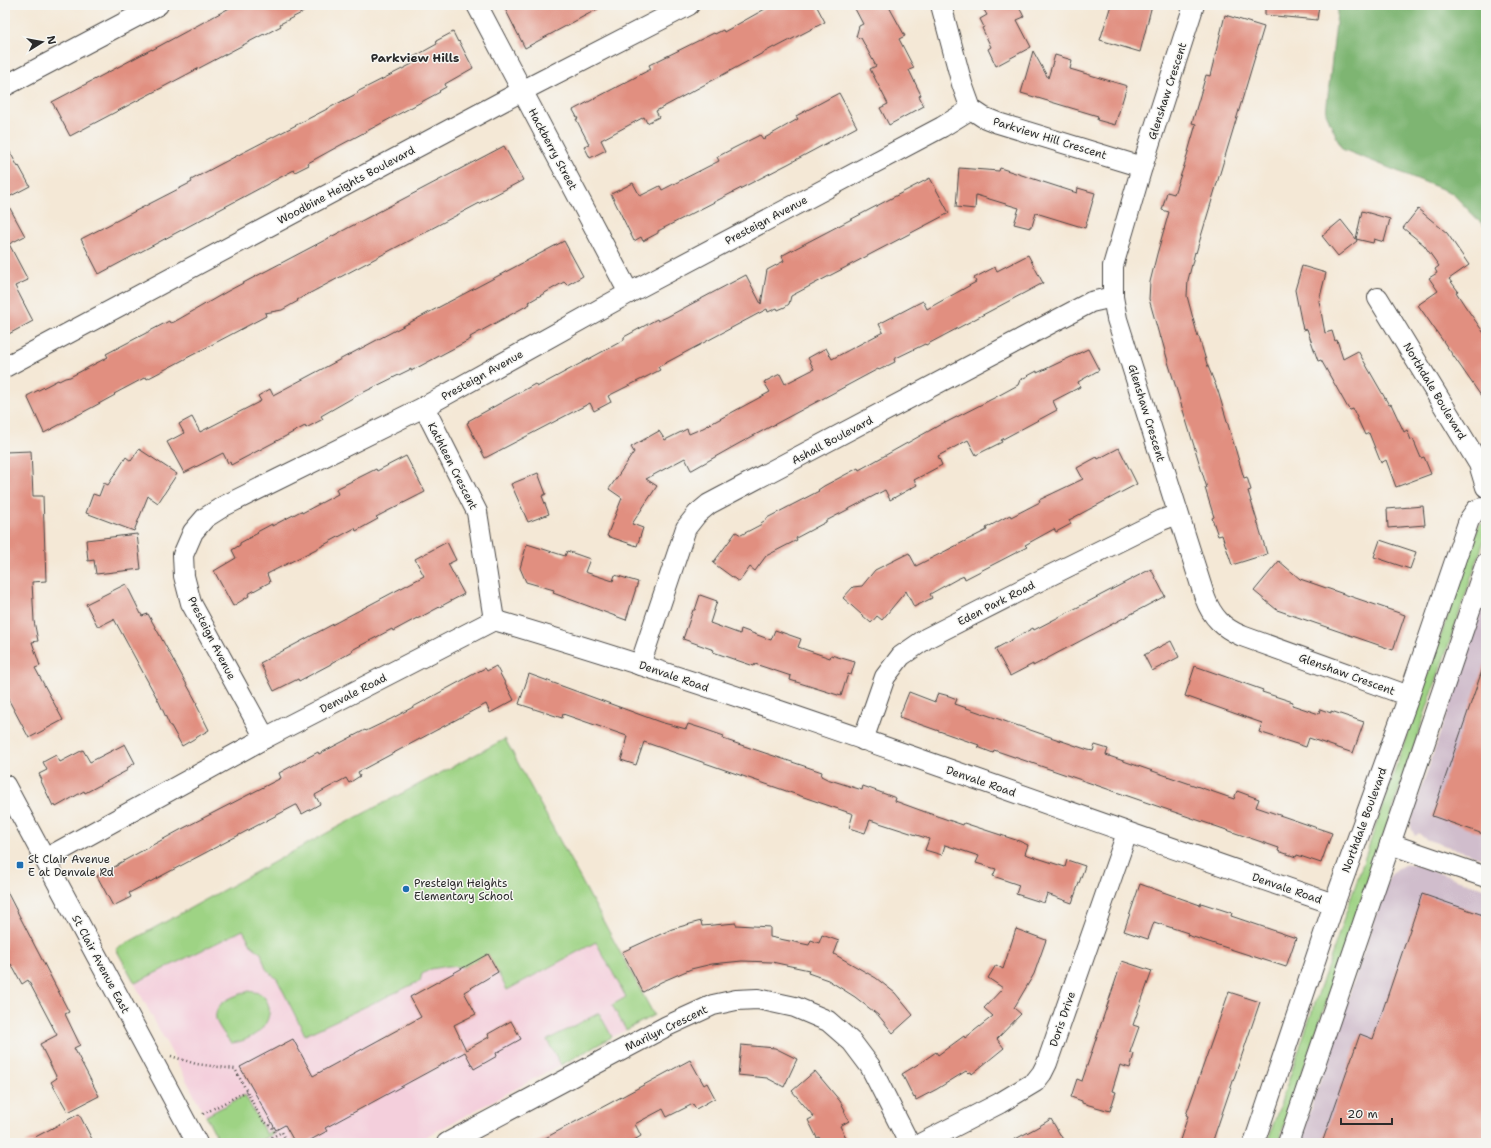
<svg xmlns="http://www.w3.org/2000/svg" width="1491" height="1148" font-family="'Shantell Sans',sans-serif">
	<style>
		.built { fill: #f4cfdc }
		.industrial { fill: #d0bdcc }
		.green { fill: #9ed384; stroke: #647f58 }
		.forest { fill: #7eb572; stroke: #54704e }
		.building { fill: #e18f80 }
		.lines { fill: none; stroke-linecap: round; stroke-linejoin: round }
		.minor-casing { stroke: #494745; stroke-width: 22 }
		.path { stroke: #494745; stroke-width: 2.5; stroke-dasharray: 1 3; stroke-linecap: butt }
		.minor { stroke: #fff; stroke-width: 20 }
		.poi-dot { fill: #1f6fb2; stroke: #f6f6f2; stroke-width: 1.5 }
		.labels { text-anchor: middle; stroke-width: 3; stroke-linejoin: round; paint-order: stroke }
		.street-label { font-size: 11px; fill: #2b2b2b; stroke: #f6f6f2 }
		.poi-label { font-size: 11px; fill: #2b2b2b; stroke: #f6f6f2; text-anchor: start }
		.neighbourhood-label { font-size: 12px; font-weight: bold; fill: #2b2b2b; stroke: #f6f6f2 }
	</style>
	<rect width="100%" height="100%" fill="#f6f6f2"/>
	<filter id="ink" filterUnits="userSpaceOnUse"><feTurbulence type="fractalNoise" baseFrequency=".025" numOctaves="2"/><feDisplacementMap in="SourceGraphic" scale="8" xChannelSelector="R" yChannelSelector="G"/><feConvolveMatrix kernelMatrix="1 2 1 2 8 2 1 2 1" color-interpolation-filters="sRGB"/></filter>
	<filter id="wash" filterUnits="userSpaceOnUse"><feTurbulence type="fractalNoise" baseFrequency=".012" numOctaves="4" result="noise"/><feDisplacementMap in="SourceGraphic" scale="16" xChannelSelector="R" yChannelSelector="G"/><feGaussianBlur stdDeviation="0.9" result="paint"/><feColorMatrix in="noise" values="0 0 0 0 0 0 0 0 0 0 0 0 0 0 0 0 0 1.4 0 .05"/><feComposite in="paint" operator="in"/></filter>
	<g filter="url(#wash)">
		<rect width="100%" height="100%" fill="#f4e8d6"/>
		<!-- built -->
		<polygon class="built" points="505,739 654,1015 414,1143 220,1143 116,949 336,828"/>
		<!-- industrial -->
		<g class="industrial">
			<polygon points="1486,596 1486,859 1425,839 1419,833 1415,836 1412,830 1410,823"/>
			<polygon points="1412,864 1486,889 1486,1143 1299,1143 1389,877 1397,869 1404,865"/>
		</g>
		<!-- green -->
		<g class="green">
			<polygon points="1484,522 1486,523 1486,535 1278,1143 1267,1143 1479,525"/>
			<polygon points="505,739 654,1015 626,1030 612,1005 626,997 596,942 507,990 488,954 465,967 448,966 431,969 422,974 420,981 305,1035 277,979 266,969 261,953 252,946 243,930 135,983 116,949 336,828"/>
			<path d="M 249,991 C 252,992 258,992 261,994 C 265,997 268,1002 269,1007 C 272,1028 248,1042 231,1043 C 227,1038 217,1025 216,1019 C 213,1001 236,996 249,991 Z"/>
			<polygon points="599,1013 612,1037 561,1065 547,1040"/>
			<polygon points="245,1095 266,1134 271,1131 273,1134 257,1143 220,1143 206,1116"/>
		</g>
		<!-- forest -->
		<polygon class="forest" points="1338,5 1486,5 1486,228 1452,193 1342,149 1326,113"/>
		<g id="blocks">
			<!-- building -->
			<g class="building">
				<polygon points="235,5 317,5 280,24 281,26 264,35 264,34 70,136 52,102 152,49 152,50"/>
				<polygon points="503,5 605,5 525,48"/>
				<polygon points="772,5 816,5 825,22 775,48 774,47 656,111 659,117 647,123 644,117 601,140 606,150 590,158 584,146 589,144 576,119 578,119 573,110 651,69 649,65 714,33 715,34 723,30 724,32"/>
				<polygon points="853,5 888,5 905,36 899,39 914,68 909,70 921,95 919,96 924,106 889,125 880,108 888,104 870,69 876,66 861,38 856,37 859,26 863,24"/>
				<polygon points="981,5 1018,5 1024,17 1017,20 1031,47 996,66 988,49 991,47 982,28 984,27 980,19 987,15"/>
				<polygon points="1111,5 1152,5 1140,52 1100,40"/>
				<polygon points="1265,5 1319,5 1317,20 1265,15"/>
				<polygon points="1225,15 1264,27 1196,253 1195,252 1188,280 1187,296 1198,337 1199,337 1207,364 1218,391 1244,478 1247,477 1251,490 1248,491 1267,554 1232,565 1222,535 1218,536 1212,518 1214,517 1205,488 1207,488 1169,365 1161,337 1160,338 1149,299 1150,282 1157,254 1169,212 1162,210 1167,192 1174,194 1184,166 1196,124 1192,123 1206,75 1210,76"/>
				<polygon points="453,32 458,42 459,41 473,68 445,84 446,87 439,91 440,92 337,147 308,163 309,165 295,172 294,170 99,274 81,239 192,182 191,180 219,165 358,93 357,92 412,64 410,59 437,44 436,41"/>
				<polygon points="1033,51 1048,78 1055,55 1072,60 1070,69 1127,86 1115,125 1097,120 1098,116 1021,93"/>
				<polygon points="839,93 857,127 788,164 658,231 658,233 643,241 641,237 634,241 611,194 633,183 640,196 660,186 662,190 719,161 717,157 734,148 760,135 763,139 798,119 796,116"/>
				<polygon points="5,143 18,167 19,166 30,186 5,199"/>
				<polygon points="504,146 523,180 297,300 298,301 282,310 265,313 266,316 147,379 146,377 114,394 115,395 91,408 44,433 27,396 58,380 59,381 65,378 70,377 108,357 106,354 169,321 170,323 174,322 228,291"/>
				<polygon points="959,168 999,171 1000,168 1077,193 1078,188 1095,193 1085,228 1036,213 1032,226 1030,226 1030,228 1014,224 1019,208 976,195 975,209 956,207"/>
				<polygon points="930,178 949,213 791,296 789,304 785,307 778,310 777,308 768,312 767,309 658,367 660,370 608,396 611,402 594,411 590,403 485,458 467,423 469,422 468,421 535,384 537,387 624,340 624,337 657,319 658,321 667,317 746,275 761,304 767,270 784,261 782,256 783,255"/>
				<polygon points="5,199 25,236 9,244 28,280 15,286 33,321 5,336"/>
				<polygon points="1418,209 1447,233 1469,265 1449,279 1458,291 1456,292 1465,306 1486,336 1486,403 1418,305 1438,291 1429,278 1437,273 1435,269 1439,266 1424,245 1403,228"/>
				<polygon points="1362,211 1390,219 1384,242 1374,239 1373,243 1356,239 1357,241 1338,256 1322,236 1341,220 1356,239"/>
				<polygon points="564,241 583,276 567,285 564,282 529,302 530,304 470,337 471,339 411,371 411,369 356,396 321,416 323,419 306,428 305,426 231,465 230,462 228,463 223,453 184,473 167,442 184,433 179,424 192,417 200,432 261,401 258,396 270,389 273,395"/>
				<polygon points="1028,255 1043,283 926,345 925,344 894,359 895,362 879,370 878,369 738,444 692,470 691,470 685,458 646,479 657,486 632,524 643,528 637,546 607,536 622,498 609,489 634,452 631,447 659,431 665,440 687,429 689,434 703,428 770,392 764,382 780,374 785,384 814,369 808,358 826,348 832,359 883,332 879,324 917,304 923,301 927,309 976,282 974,278 995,267 997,271"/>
				<polygon points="1302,266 1326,273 1319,301 1325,333 1332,331 1335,341 1337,340 1343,359 1358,351 1389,405 1391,404 1404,432 1407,430 1411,440 1413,439 1421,458 1424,457 1431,474 1396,487 1386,460 1381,463 1369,433 1365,435 1353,409 1350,410 1348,408 1321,360 1318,361 1307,329 1303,330 1295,290"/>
				<polygon points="1088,349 1099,370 1078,382 1080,387 1053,401 1057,410 1001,440 1002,442 976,455 968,440 938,456 942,465 914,480 917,485 890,500 885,490 826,521 826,522 796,538 797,540 766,556 755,571 750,567 739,582 713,563 736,532 741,535 762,524 761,523 767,519 767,518 819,491 818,490 824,486 858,468 859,470 945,422 945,423 994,398 1018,385 1020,380 1037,371 1037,373"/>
				<polygon points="1119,448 1137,484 1069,520 1071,524 1056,532 1054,529 1025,545 1027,547 965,579 964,576 957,579 930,594 932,598 914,607 906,591 882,620 877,616 871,623 843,598 853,587 862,586 875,570 909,553 916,566 987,530 986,528 1010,515 1011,517 1040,502 1039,500 1083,479 1077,468 1097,457 1098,459"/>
				<polygon points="139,449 177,474 158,503 148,496 134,531 86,513 93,494 99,496 104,483 108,485 126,457 131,461"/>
				<polygon points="31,451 33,496 43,496 46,581 32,582 34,621 38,641 32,642 40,666 35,668 63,720 29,738 5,693 5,452"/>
				<polygon points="406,456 425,492 376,517 378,519 376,520 356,531 355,528 320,547 267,574 270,582 248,594 249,596 233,606 214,571 236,558 232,550 240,545 240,543 258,533 257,532 272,524 272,526 301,511 302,513 338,494 336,489 376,469 377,471"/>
				<polygon points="538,473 546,494 542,496 549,514 528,522 511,484"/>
				<polygon points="1423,506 1425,525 1388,528 1387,509"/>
				<polygon points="137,534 141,569 96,574 94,560 88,561 86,540"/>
				<polygon points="1380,540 1416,552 1410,569 1374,557"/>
				<polygon points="447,542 456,560 448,564 464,594 417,619 417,618 393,631 392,629 352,650 353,651 331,663 331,664 299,681 298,679 274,691 260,663 424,576 415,559"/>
				<polygon points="527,544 565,556 567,551 590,559 585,572 613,581 615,575 638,582 626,620 553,593 554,590 526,582 520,568"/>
				<polygon points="1279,561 1300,579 1405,615 1393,650 1277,610 1254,591"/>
				<polygon points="1151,569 1165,596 1033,666 1033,664 1010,676 995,649 1033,628 1034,630"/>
				<polygon points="126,584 142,616 148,614 197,703 196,704 209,730 182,746 171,726 170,726 159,702 114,619 98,627 86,604"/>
				<polygon points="700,595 717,601 710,623 740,634 741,629 771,640 775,630 801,639 798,647 830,658 831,655 855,662 851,675 848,674 841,696 790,680 791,676 755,664 754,666 739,661 713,652 714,650 683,639 693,610 695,610"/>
				<polygon points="1171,641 1179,657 1152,671 1144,655"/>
				<polygon points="1484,665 1486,666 1486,835 1432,816"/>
				<polygon points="496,666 514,700 490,713 486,704 461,717 358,772 360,776 349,783 346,778 315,795 320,804 302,814 297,805 296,805 129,893 131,897 113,906 97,876 118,865 118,864 180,830 281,778 279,773 318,752 319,754 365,730 366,731 391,719 485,668 487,671"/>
				<polygon points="1195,666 1263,690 1262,692 1293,702 1292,705 1319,714 1320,709 1331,713 1331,711 1364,722 1353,753 1309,738 1306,747 1259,732 1262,723 1185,696"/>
				<polygon points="529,674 660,722 686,729 688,724 704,729 724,736 723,739 822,772 821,776 827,779 862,790 863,786 896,798 895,801 928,813 963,825 964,823 1019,841 1028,845 1025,854 1065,867 1067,860 1085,866 1072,903 1047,894 1044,903 1016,894 1019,885 993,876 996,869 976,863 979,856 945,845 942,855 925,850 929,839 870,820 865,833 849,828 853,814 644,742 636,765 621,760 626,744 625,744 627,736 563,714 562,718 519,704"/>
				<polygon points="909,692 935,702 938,693 949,696 957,699 955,704 1088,750 1093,751 1095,745 1108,749 1106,755 1234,799 1237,791 1259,799 1256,807 1332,833 1321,863 1297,855 1296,857 1278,851 1279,848 994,750 993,753 978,747 979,745 899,717"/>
				<polygon points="125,744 135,763 127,768 128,770 85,793 84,791 56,807 55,805 53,806 41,781 42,780 39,774 47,770 43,762 56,755 60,762 83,750 90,762"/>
				<polygon points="1140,884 1200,905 1201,903 1232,913 1231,916 1296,938 1286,967 1187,935 1188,933 1154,922 1148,939 1124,931"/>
				<polygon points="5,888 69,1012 65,1014 80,1045 74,1048 99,1096 68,1112 51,1082 57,1078 40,1044 57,1035 28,980 22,984 11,964 5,967"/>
				<polygon points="1422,894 1486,916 1486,1143 1322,1143 1360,1034 1373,1039"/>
				<polygon points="701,921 702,926 736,923 736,925 770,927 770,937 809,945 811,940 819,943 822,935 839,941 834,954 876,978 895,993 913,1015 893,1033 878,1015 855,997 828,980 808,973 809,970 772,962 742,961 712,964 691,969 661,982 643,992 622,952 672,929"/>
				<polygon points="1016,929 1046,940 1034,974 1014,1008 1021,1014 997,1039 1004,1048 972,1074 971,1072 968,1073 966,1071 937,1089 916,1100 915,1097 914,1098 902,1074 920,1063 936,1052 938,1055 964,1036 965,1038 993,1016 984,1008 1003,988 988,978 996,965 1003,969"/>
				<polygon points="488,954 498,972 464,992 476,1014 454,1025 466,1050 489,1037 488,1034 511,1021 521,1039 496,1053 497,1056 474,1069 465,1052 325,1128 327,1131 305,1143 295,1143 285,1125 276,1130 240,1067 293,1039 313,1076 421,1017 410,997"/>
				<polygon points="1122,961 1152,971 1133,1025 1139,1027 1130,1052 1134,1054 1130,1068 1120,1065 1112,1091 1116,1092 1110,1111 1082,1103 1082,1101 1071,1097 1077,1079 1082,1081"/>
				<polygon points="1229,992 1260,1002 1212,1143 1179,1143 1188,1116 1186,1115"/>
				<polygon points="741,1045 775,1048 797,1059 784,1087 767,1078 738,1075"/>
				<polygon points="690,1060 704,1085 707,1083 715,1098 696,1109 693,1104 667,1117 663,1109 635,1124 641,1136 629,1143 536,1143"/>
				<polygon points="815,1071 840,1101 845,1110 844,1111 849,1121 840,1126 849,1143 822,1143 819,1137 817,1138 808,1120 814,1117 792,1091"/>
				<polygon points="79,1114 94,1143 24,1143"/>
				<polygon points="1051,1119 1065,1143 1008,1143 1036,1128"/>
			</g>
		</g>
	</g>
	<g filter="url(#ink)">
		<use href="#blocks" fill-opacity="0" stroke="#494745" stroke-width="1"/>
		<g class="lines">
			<defs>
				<g id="minor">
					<polyline points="477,5 629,293"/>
					<polyline points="941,5 962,84 971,109 983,117 998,123 1142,167"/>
					<path d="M 1194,5 L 1142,167 L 1113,266 L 1113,297 L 1117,319 L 1205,598 C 1212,617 1223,628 1242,636 L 1409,696"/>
					<polyline points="5,86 158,5"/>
					<polyline points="1378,298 1479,464 1486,487"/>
					<polyline points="5,367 522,91 689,5"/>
					<polyline points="424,407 477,512 494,620"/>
					<polyline points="640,665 686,528 697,514 709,504 1091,302 1113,297"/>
					<polyline points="265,738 191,603 184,576 183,555 193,532 205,518 224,506 424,407 629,293 942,127 971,109"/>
					<polyline points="863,740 885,677 901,656 927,638 1027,587 1162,520 1178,514"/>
					<polyline points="5,785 197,1143"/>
					<polyline points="1390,844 1486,877"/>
					<path d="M 45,859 L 265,738 L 494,620 C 777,703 1054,809 1334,904"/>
					<polyline points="447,1143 667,1026 713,1005 736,1000 758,999 795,1007 828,1021 852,1042 870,1066 909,1143"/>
					<polyline points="922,1143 1000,1103 1035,1082 1042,1073 1047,1063 1127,833"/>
					<polyline points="1254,1143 1334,904 1409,696 1469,520 1476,510 1486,507"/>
					<polyline points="1288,1143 1486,563"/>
				</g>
			</defs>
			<!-- minor casing -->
			<use href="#minor" class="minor-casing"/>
			<!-- path -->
			<g class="path">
				<polyline points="171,1056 196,1064 235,1069 262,1120 272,1127 276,1134"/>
				<polyline points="203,1114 247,1091"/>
				<polyline points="261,1143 282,1132 287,1143"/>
			</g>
			<!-- minor -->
			<use href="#minor" class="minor"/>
		</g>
	</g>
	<!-- markers -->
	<g class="poi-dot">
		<rect x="16" y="861" width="8" height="8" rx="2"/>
		<circle cx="406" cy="889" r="4"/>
	</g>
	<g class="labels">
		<!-- street labels -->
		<g class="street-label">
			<text transform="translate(1167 91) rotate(-72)" y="4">Glenshaw Crescent</text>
			<text transform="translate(1050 138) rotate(17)" y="4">Parkview Hill Crescent</text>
			<text transform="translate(553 149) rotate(62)" y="4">Hackberry Street</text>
			<text transform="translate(346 185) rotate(-28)" y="4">Woodbine Heights Boulevard</text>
			<text transform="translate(766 220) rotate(-28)" y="4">Presteign Avenue</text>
			<text transform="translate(482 375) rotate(-29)" y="4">Presteign Avenue</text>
			<text transform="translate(1435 391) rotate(59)" y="4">Northdale Boulevard</text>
			<text transform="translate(1147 413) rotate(73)" y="4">Glenshaw Crescent</text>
			<text transform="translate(832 440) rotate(-28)" y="4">Ashall Boulevard</text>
			<text transform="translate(453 466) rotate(63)" y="4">Kathleen Crescent</text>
			<text transform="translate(996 603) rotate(-27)" y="4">Eden Park Road</text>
			<text transform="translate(212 638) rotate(63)" y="4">Presteign Avenue</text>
			<text transform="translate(1347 674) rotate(20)" y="4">Glenshaw Crescent</text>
			<text transform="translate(674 676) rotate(19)" y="4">Denvale Road</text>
			<text transform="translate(353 693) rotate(-27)" y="4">Denvale Road</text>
			<text transform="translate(981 781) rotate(19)" y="4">Denvale Road</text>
			<text transform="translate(1364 820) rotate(-70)" y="4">Northdale Boulevard</text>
			<text transform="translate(1287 888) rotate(19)" y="4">Denvale Road</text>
			<text transform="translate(101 964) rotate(62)" y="4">St Clair Avenue East</text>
			<text transform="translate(1062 1019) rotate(-71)" y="4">Doris Drive</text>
			<text transform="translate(666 1028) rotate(-26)" y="4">Marilyn Crescent</text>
		</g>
		<!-- poi labels -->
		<g class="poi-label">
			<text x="28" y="863">St Clair Avenue<tspan x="28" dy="13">E at Denvale Rd</tspan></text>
			<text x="414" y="887">Presteign Heights<tspan x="414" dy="13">Elementary School</tspan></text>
		</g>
		<!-- neighbourhood labels -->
		<g class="neighbourhood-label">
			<text x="415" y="62">Parkview Hills</text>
		</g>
	</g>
	<!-- margin -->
	<rect width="1491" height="1148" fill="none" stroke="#f6f6f2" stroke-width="20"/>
	<!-- north arrow -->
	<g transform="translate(42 42) rotate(79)" stroke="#f6f6f2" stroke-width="3" paint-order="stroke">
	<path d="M0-3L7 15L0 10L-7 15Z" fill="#2b2b2b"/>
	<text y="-6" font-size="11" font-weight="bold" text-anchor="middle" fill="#2b2b2b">N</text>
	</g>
	<!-- scale -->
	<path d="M1341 1118v6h51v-6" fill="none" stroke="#2b2b2b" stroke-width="2"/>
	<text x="1347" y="1118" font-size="12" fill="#2b2b2b" stroke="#f6f6f2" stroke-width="3" paint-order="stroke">20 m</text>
</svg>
